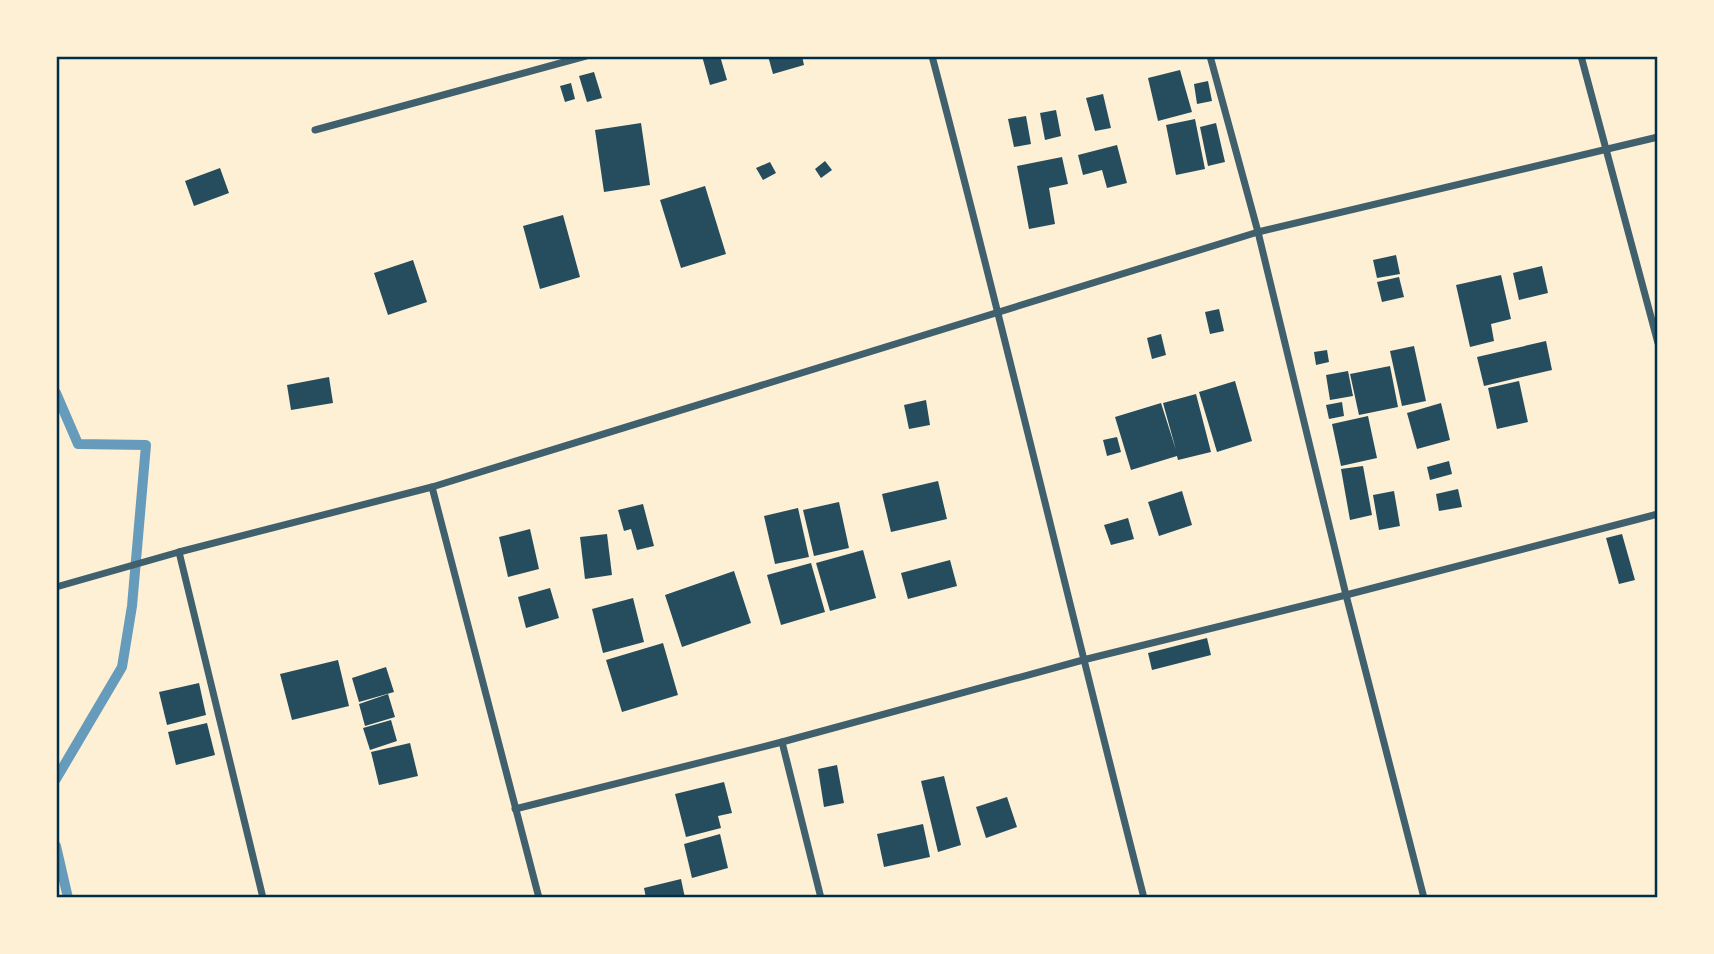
<svg xmlns="http://www.w3.org/2000/svg" width="1714" height="954" font-family="Manrope,sans-serif">
	<style>
		.lines { fill: none; stroke-linecap: round; stroke-linejoin: round }
		.stream { stroke: #669bbc; stroke-width: 10 }
		.building { fill: #264d5e }
		.minor { stroke: #3f606c; stroke-width: 7 }
		.neatline { fill: none; stroke: #003049; stroke-width: 2.5 }
	</style>
	<rect width="100%" height="100%" fill="#fdf0d5"/>
	<g class="lines">
		<!-- stream -->
		<g class="stream">
			<polyline points="56,393 78,444 146,445 132,606 122,667 56,779"/>
			<polyline points="56,846 68,898"/>
		</g>
	</g>
	<!-- building -->
	<g class="building">
		<polygon points="702,56 720,56 727,80 710,85"/>
		<polygon points="768,56 802,56 804,65 773,74"/>
		<polygon points="1180,70 1192,112 1158,121 1148,78"/>
		<polygon points="594,72 602,98 587,102 579,76"/>
		<polygon points="1208,81 1212,101 1197,104 1194,84"/>
		<polygon points="571,83 575,99 565,102 560,86"/>
		<polygon points="1103,94 1111,128 1095,131 1086,98"/>
		<polygon points="1056,110 1061,136 1045,140 1040,113"/>
		<polygon points="1026,116 1031,144 1014,147 1008,119"/>
		<polygon points="1195,119 1205,169 1176,175 1166,125"/>
		<polygon points="641,123 650,185 604,192 595,130"/>
		<polygon points="1216,123 1225,162 1208,166 1200,127"/>
		<polygon points="1117,145 1127,183 1107,188 1102,170 1083,175 1078,155"/>
		<polygon points="1062,157 1068,184 1049,188 1055,224 1029,229 1017,166"/>
		<polygon points="825,161 832,170 821,178 815,169"/>
		<polygon points="770,162 776,173 763,180 756,168"/>
		<polygon points="220,168 229,193 194,206 185,181"/>
		<polygon points="705,186 726,254 681,268 660,200"/>
		<polygon points="563,215 580,277 540,289 523,226"/>
		<polygon points="1396,255 1400,274 1377,278 1373,260"/>
		<polygon points="413,260 427,302 388,315 374,273"/>
		<polygon points="1542,266 1548,293 1519,300 1513,273"/>
		<polygon points="1501,275 1511,319 1491,324 1494,341 1470,347 1456,285"/>
		<polygon points="1399,277 1404,297 1382,302 1377,282"/>
		<polygon points="1219,309 1224,331 1210,334 1205,312"/>
		<polygon points="1161,334 1166,355 1152,359 1147,338"/>
		<polygon points="1546,341 1552,370 1484,386 1477,357"/>
		<polygon points="1414,346 1426,401 1402,406 1390,351"/>
		<polygon points="1327,350 1329,362 1316,365 1314,352"/>
		<polygon points="1390,366 1398,407 1359,415 1350,374"/>
		<polygon points="1348,371 1353,396 1330,400 1326,375"/>
		<polygon points="329,377 333,403 291,410 287,385"/>
		<polygon points="1235,381 1252,441 1217,452 1199,392"/>
		<polygon points="1519,381 1528,422 1497,429 1488,388"/>
		<polygon points="1196,394 1211,452 1178,460 1177,456 1131,470 1115,417 1161,403 1176,450 1163,403"/>
		<polygon points="926,400 930,425 909,429 904,405"/>
		<polygon points="1342,402 1344,416 1329,419 1326,405"/>
		<polygon points="1441,403 1450,440 1417,449 1407,413"/>
		<polygon points="1368,416 1377,458 1341,466 1332,424"/>
		<polygon points="1117,437 1121,452 1107,456 1103,440"/>
		<polygon points="1449,461 1452,474 1430,480 1427,467"/>
		<polygon points="1363,466 1372,515 1350,520 1341,469"/>
		<polygon points="938,481 947,519 891,532 882,494"/>
		<polygon points="1458,489 1462,507 1439,511 1436,494"/>
		<polygon points="1182,491 1192,525 1159,536 1148,502"/>
		<polygon points="1394,491 1400,526 1379,530 1373,495"/>
		<polygon points="839,502 849,548 814,556 803,510"/>
		<polygon points="643,504 654,546 637,550 631,529 624,531 618,510"/>
		<polygon points="798,508 809,557 775,564 764,516"/>
		<polygon points="1128,518 1134,539 1111,545 1104,525"/>
		<polygon points="530,529 539,569 508,577 499,537"/>
		<polygon points="607,534 612,575 585,579 580,537"/>
		<polygon points="1622,534 1635,580 1619,584 1606,538"/>
		<polygon points="863,550 876,598 830,611 816,563"/>
		<polygon points="950,560 957,586 908,599 901,573"/>
		<polygon points="811,563 825,612 781,625 767,575"/>
		<polygon points="734,571 751,623 682,647 665,595"/>
		<polygon points="550,588 559,618 526,628 518,597"/>
		<polygon points="633,598 644,642 603,653 592,609"/>
		<polygon points="1207,638 1211,655 1152,670 1148,653"/>
		<polygon points="663,643 678,695 622,712 606,660"/>
		<polygon points="338,660 349,706 292,720 280,674"/>
		<polygon points="386,667 394,692 359,702 352,678"/>
		<polygon points="199,683 206,715 167,725 159,692"/>
		<polygon points="388,694 395,717 365,726 359,704"/>
		<polygon points="391,720 397,741 370,750 363,728"/>
		<polygon points="207,723 215,755 176,765 168,732"/>
		<polygon points="410,743 418,776 379,785 371,752"/>
		<polygon points="837,765 844,803 824,807 818,769"/>
		<polygon points="944,776 961,845 938,852 921,781"/>
		<polygon points="724,782 732,813 718,816 721,828 686,837 675,794"/>
		<polygon points="1007,797 1017,827 986,838 976,807"/>
		<polygon points="923,824 930,857 884,867 877,834"/>
		<polygon points="720,834 728,868 692,878 684,844"/>
		<polygon points="681,879 685,898 646,898 644,888"/>
	</g>
	<g class="lines">
		<!-- minor -->
		<g class="minor">
			<path d="M 932,56 C 1006,336 1072,618 1144,898"/>
			<polyline points="1210,56 1258,232 1346,595 1424,898"/>
			<polyline points="1581,56 1658,343"/>
			<polyline points="315,130 586,56"/>
			<polyline points="432,487 539,898"/>
			<polyline points="179,552 263,898"/>
			<polyline points="56,587 179,552 432,487 1258,232 1658,137"/>
			<polyline points="782,742 821,898"/>
			<polyline points="515,809 782,742 1083,660 1346,595 1658,514"/>
		</g>
	</g>
	<!-- border -->
	<rect width="1714" height="954" fill="none" stroke="#fdf0d5" stroke-width="116"/>
	<rect x="58" y="58" width="1598" height="838" class="neatline"/>
</svg>
